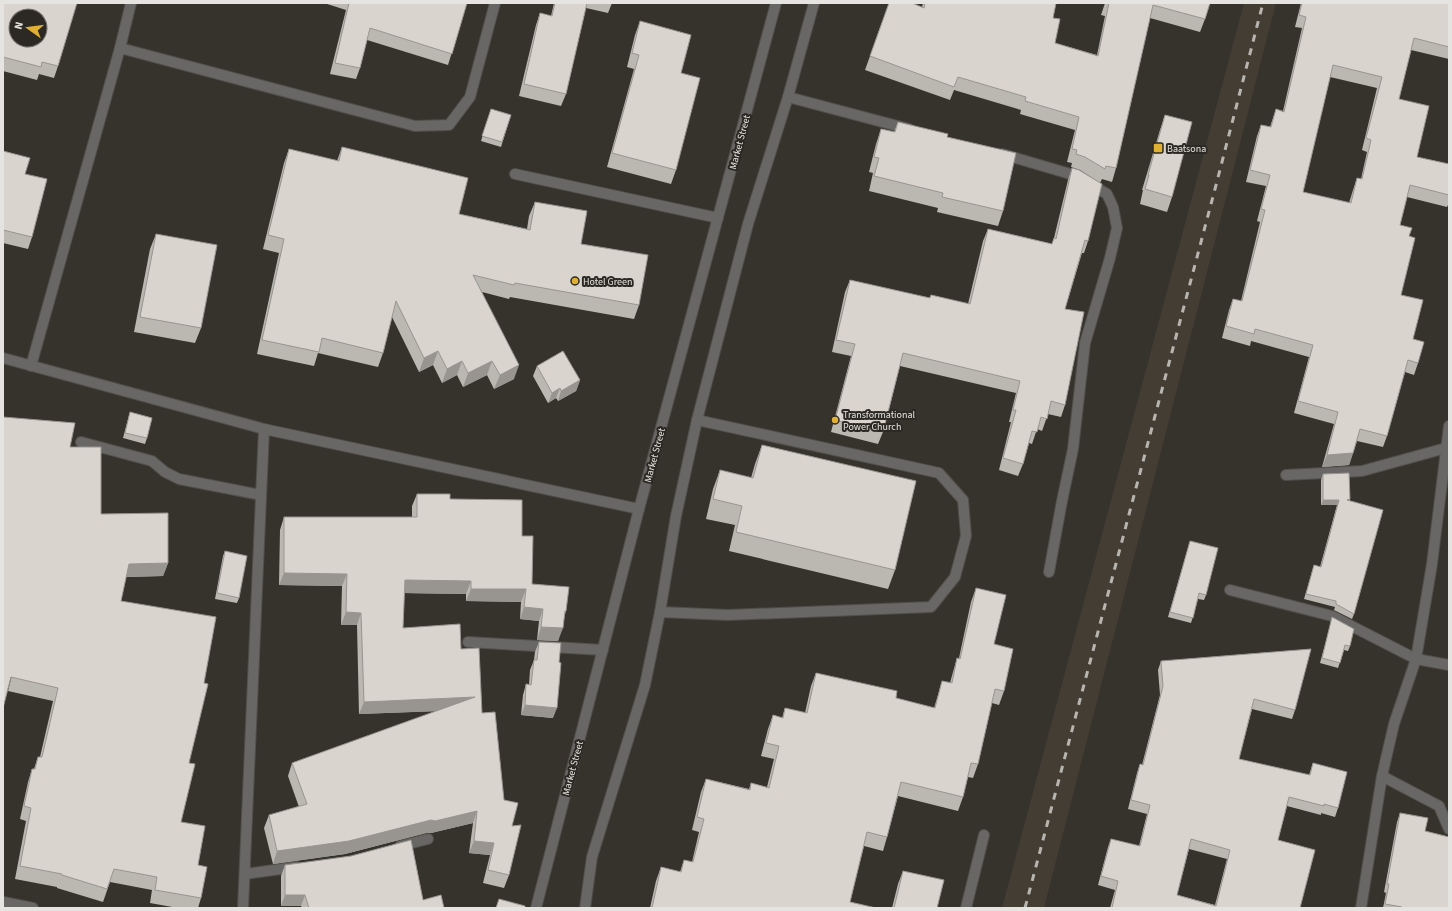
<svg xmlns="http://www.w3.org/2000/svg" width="1452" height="911" font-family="'Source Sans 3',sans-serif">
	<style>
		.built { fill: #433d33 }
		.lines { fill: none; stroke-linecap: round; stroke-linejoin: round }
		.minor-casing { stroke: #524f4a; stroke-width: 12 }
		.minor { stroke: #696765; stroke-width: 10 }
		.rail { stroke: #b7b5b0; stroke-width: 3; stroke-dasharray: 7 7; stroke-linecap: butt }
		.wall { fill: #bbb7b1; fill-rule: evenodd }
		.shaded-wall { fill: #989590 }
		.building { fill: #d9d5ce; stroke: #989590; fill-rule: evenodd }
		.poi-dot { fill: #e0b034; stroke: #2c2924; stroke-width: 1.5 }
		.labels { text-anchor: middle; stroke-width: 4; stroke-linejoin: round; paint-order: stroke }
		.street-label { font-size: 10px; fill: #e6e4e0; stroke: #2c2924 }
		.poi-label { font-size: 10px; fill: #e6e4e0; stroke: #2c2924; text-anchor: start }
	</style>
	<rect width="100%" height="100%" fill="#36332d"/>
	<!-- built -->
	<polygon class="built" points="1244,3 1276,3 1044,908 1002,908"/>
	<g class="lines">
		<defs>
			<g id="minor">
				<polyline points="120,48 415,126 449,125 470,97 495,3"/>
				<polyline points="788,97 909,129"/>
				<polyline points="1002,154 1077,176 1107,194 1113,207 1117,228 1110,258 1085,343 1073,449 1062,501 1049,572"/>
				<polyline points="515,174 718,218"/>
				<polyline points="3,358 264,429 639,509"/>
				<polyline points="31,366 120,48 131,3"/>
				<polyline points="81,442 152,461 165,472 179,479 261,495"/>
				<polyline points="1286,475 1362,471 1446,448"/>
				<polyline points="1230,590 1332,616 1416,659 1449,665"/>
				<polyline points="660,612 728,615 931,607 955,577 966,536 963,500 939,473 697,420"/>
				<polyline points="468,642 603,650"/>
				<polyline points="1382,776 1439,806 1449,829"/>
				<polyline points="400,846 428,839"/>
				<polyline points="245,874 296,867"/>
				<polyline points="3,902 33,908"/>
				<polyline points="243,908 264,429"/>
				<polyline points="536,908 639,509 776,3"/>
				<polyline points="585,908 592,857 645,685 660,612 676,516 697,420 748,224 788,97 814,3"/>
				<polyline points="966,908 984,835"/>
				<polyline points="1361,908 1382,776 1394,724 1416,659 1432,564 1449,426"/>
			</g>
		</defs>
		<!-- minor casing -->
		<use href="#minor" class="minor-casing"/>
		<!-- minor -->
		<use href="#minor" class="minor"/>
		<!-- rail -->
		<polyline class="rail" points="1025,908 1215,189 1263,3"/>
	</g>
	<!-- wall -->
	<g class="wall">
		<polygon points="3,3 58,66 54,78 39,74 37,80 3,71"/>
		<polygon points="324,3 467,3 448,65 367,40 360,68 356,79 330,74 346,10"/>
		<polygon points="554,3 612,3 608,13 586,8 566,94 561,106 519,96 536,25 540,13 551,16"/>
		<polygon points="889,3 922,7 923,3 1056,3 1053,18 1055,43 1097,55 1105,16 1101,15 1105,3 1210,3 1205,19 1200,32 1150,18 1116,168 1112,182 1102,179 1100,183 1080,170 1071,167 1072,163 1067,162 1075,130 1020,114 1021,110 954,90 950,100 865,70"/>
		<path d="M 1301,3 L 1449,3 L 1449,59 L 1411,50 L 1399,99 L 1417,157 L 1449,164 L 1449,203 L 1447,207 L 1407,197 L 1400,225 L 1409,236 L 1401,295 L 1413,339 L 1418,363 L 1414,375 L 1405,372 L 1387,436 L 1383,447 L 1357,441 L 1349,465 L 1322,467 L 1334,424 L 1294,413 L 1309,357 L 1251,341 L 1250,346 L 1222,338 L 1229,310 L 1233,299 L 1241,301 L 1260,222 L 1257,221 L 1266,186 L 1246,182 L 1257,136 L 1261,125 L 1270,127 L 1276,109 L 1283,111 L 1302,28 L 1295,27 ZM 1330,77 L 1377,88 L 1362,150 L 1367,152 L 1361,179 L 1357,178 L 1353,190 L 1349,203 L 1303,192 Z"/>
		<polygon points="640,21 676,170 671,184 607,167 634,69 627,67 635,35"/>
		<polygon points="491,109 511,115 501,147 481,141"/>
		<polygon points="1165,115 1172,197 1167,212 1140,204 1143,190 1142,190 1160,130"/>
		<polygon points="898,122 947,137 1003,211 998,226 937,212 938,208 869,191 873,173 869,172 876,144 881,129 894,132"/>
		<polygon points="342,147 459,214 527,229 529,216 535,202 581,244 639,305 634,319 510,297 509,299 482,292 514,379 494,389 487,375 463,387 457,375 442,383 433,365 419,372 392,317 383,353 378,367 318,353 314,366 257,354 279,253 263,249 284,163 289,149 337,161"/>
		<polygon points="3,151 25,174 32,237 28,249 3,243"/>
		<polygon points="1072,168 1088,241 1084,253 1082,253 1065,309 1065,405 1061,417 1048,414 1042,431 1037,429 1032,444 1029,443 1023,464 1018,476 999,470 1011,422 1009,422 1016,393 900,366 883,432 878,444 831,432 851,356 832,352 845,292 850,280 929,298 931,295 968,304 983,241 988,229 1052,244 1054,238 1068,180"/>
		<polygon points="156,234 201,328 195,343 134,332 150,249"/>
		<polygon points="537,366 580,380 576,391 558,401 556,398 548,403 533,376"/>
		<polygon points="130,412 147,438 145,444 123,438"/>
		<polygon points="762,445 895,570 888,589 729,551 735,525 706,519 713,489 720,470 751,478 755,464"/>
		<polygon points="70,447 101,514 168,563 163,576 126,577 121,601 189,763 181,822 198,865 201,898 198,908 178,908 150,903 152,890 110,882 103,902 57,888 57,887 15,879 26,821 20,819 28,782 32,769 34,769 38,757 40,757 53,701 8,691"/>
		<polygon points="1323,474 1350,499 1354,614 1352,619 1334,610 1335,607 1304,599 1314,565 1320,567 1337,505 1321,505 1321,480"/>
		<polygon points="417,494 450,499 522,536 532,584 566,611 564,617 558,641 537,640 539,621 520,619 521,602 466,601 466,594 404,593 403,628 461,649 482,713 504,800 512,826 509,875 504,888 483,883 490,855 469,853 473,823 431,833 426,833 345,854 273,864 264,828 269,815 299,807 288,776 292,763 437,711 359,714 357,625 341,625 342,586 279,585 280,530 284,517 412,517 412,506"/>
		<polygon points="1190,541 1206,595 1204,600 1198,599 1191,623 1168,617"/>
		<polygon points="225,551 239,598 237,603 215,599 223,556"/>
		<polygon points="976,588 994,644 1004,691 999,705 992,703 978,764 973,778 968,777 963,797 958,811 898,796 887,837 883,851 864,846 850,902 876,908 650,908 656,881 661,867 680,872 684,860 692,862 699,832 692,830 701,792 706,779 749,789 751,783 767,787 774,759 761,756 768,729 773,715 782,718 785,708 805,713 811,686 816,673 896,698 934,708 938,695 942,681 950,683 953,672 957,658 959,658 971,602"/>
		<polygon points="1332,617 1350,646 1348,651 1344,650 1338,668 1320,663 1331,623"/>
		<polygon points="539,642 553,718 521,715 523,695 526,684 529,684 530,670 534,660 535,652"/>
		<path d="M 1161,661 L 1295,710 L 1292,719 L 1252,709 L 1239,759 L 1309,775 L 1313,763 L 1338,808 L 1335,817 L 1321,813 L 1321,815 L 1287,806 L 1278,840 L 1300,908 L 1110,908 L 1115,890 L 1098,885 L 1108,847 L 1111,839 L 1139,846 L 1147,814 L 1128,809 L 1137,773 L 1140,764 L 1142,765 L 1160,695 L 1158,670 ZM 1189,849 L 1227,859 L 1215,905 L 1177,895 Z"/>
		<polygon points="1400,813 1425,831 1449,908 1383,908 1386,893 1384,892 1397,822"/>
		<polygon points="285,865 423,900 444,908 302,908 301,906 281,906 281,876"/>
		<polygon points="903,871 937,908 892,908 898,884"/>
	</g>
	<!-- shaded-wall -->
	<g class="shaded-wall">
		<polygon points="438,351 433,365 419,372 424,358"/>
		<polygon points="462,361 457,375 442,383 447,369"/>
		<polygon points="492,361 487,375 463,387 468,373"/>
		<polygon points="519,365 514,379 494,389 500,375"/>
		<polygon points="580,380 576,391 558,401 561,391"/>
		<polygon points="560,388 556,398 548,403 552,393"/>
		<polygon points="1353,453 1349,465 1322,467 1327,455"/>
		<polygon points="1323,500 1339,500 1337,505 1321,505"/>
		<polygon points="168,563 163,576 124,577 129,564"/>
		<polygon points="284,573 347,574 342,586 279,585"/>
		<polygon points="405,580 471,581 466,594 400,593"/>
		<polygon points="471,589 526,589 521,602 466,601"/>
		<polygon points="524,607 543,609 539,621 520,619"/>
		<polygon points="346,612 361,613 357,625 341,625"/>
		<polygon points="541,627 563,628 558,641 537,640"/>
		<polygon points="475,697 470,710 359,714 364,702"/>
		<polygon points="525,705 557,708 553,718 521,715"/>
		<polygon points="477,811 473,823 431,833 426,833 345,854 273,864 277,851"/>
		<polygon points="474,841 494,843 490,855 469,853"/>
		<polygon points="285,895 305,895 301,906 281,906"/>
	</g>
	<!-- building -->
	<g class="building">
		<path d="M 3,3 L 77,3 L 58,66 L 42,62 L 41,67 L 3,57 ZM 16,16 L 40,16 L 40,40 L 16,40 Z"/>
		<polygon points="349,3 467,3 452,54 370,28 360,68 335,63"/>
		<polygon points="555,3 587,3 566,94 524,84 540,13 552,16"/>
		<polygon points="889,3 912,3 924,8 925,3 1056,3 1053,18 1060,19 1055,43 1098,56 1109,3 1210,3 1205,19 1153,5 1116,168 1106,166 1105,169 1085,157 1076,154 1077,150 1072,149 1079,117 1025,101 1026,97 958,77 954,87 870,56"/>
		<path d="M 1302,3 L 1449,3 L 1449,47 L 1414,38 L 1399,99 L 1429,106 L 1417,157 L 1449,164 L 1449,195 L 1410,185 L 1400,225 L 1412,228 L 1409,236 L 1415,238 L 1401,295 L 1423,300 L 1413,339 L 1424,342 L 1418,363 L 1408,360 L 1387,436 L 1360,429 L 1353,453 L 1327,455 L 1338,412 L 1298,401 L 1313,345 L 1255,329 L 1254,334 L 1226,326 L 1233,299 L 1242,301 L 1265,210 L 1261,209 L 1270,175 L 1250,170 L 1261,125 L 1271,127 L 1276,109 L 1284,112 L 1306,17 L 1299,15 ZM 1333,65 L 1382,77 L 1366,138 L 1371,140 L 1362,179 L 1357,178 L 1351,203 L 1303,192 Z"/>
		<polygon points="640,21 691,35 681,73 700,78 676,170 612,153 639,55 632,53"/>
		<polygon points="491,109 511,115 502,142 482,136"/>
		<polygon points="1165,115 1192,122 1172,197 1145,189 1149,175 1148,175"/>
		<polygon points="898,122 948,134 947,137 1016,153 1003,211 942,197 943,193 874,176 879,158 874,157 881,129 895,132"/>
		<polygon points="342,147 468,178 459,214 530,230 535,202 587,211 581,244 648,255 639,305 515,283 514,285 473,275 519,365 500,375 492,361 468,373 462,361 447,369 438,351 424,358 396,301 383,353 322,338 319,352 262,340 284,239 268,235 289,149 339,161"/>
		<polygon points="3,151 30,158 25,174 47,179 32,237 3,230"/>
		<polygon points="1072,168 1079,170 1102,184 1088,241 1085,240 1065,309 1084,312 1065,405 1051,401 1047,419 1041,417 1037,432 1032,431 1023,464 1003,458 1016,410 1013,410 1020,381 903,353 883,432 835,420 855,344 836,340 850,280 930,298 931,295 970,304 988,229 1052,244 1054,238 1056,239"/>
		<polygon points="156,234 217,245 201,328 140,317"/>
		<polygon points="563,351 580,380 561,391 560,388 552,393 537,366"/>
		<polygon points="130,412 152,418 147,438 125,433"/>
		<polygon points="3,417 75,423 70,447 101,447 101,514 168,513 168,563 129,564 121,601 216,617 204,683 208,684 189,763 195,764 181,822 205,826 198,865 207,867 201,898 155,890 157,877 114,869 107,889 62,875 62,874 20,866 31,808 24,806 32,769 35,769 38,757 42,757 58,688 11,677 3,708"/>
		<polygon points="762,445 916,481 895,570 736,532 742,506 713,499 720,470 753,478"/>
		<polygon points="1349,473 1350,499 1347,500 1383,510 1354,614 1336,604 1336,601 1306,594 1314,565 1321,567 1339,500 1323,500 1323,474"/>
		<polygon points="417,494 450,494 450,499 522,500 522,536 533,536 532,584 569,587 566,611 565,611 563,628 541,627 543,609 524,607 526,589 471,589 471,581 405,580 403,628 460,624 461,649 479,648 482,713 495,712 504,800 518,803 512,826 521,825 509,875 488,870 494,843 474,841 477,811 435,821 431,820 349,841 277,851 269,815 307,804 292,763 475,697 364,702 361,613 346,612 347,574 284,573 284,517 417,517"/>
		<polygon points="1190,541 1218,548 1206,595 1199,593 1193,618 1170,612"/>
		<polygon points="225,551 247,556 239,598 217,593"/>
		<polygon points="976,588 1006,595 994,644 1013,649 1004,691 995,689 978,764 971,763 963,797 901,782 887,837 867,832 850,902 876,908 652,908 661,867 681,872 684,860 693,862 704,819 697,817 706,779 750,790 751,783 769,788 779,746 766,743 773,715 783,718 785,708 807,713 816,673 897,691 896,698 935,708 942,681 952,683 957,658 960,659"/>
		<polygon points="1332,617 1354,629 1350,646 1345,645 1340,663 1322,658"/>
		<polygon points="539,642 561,643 559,662 561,663 557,708 525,705 526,684 531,685 534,660 537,660"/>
		<path d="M 1311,649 L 1295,710 L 1254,699 L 1239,759 L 1310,775 L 1313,763 L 1347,772 L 1338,808 L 1324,804 L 1324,806 L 1289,797 L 1278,840 L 1315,850 L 1300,908 L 1112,908 L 1118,881 L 1101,876 L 1111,839 L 1140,846 L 1150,805 L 1131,800 L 1140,764 L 1143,765 L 1163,686 L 1161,661 ZM 1191,839 L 1230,850 L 1216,906 L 1177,895 Z"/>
		<polygon points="1400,813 1428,818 1425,831 1449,837 1449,908 1402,908 1402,907 1385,904 1389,884 1387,884"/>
		<polygon points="411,840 423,900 441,895 444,908 309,908 305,895 285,895 285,865 351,856"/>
		<polygon points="903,871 944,880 937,908 894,908"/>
		<polygon points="499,899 525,906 525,908 496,908"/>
	</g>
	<!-- markers -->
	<g class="poi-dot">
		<rect x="1153" y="143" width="10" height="10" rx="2"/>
		<circle cx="575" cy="281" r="4"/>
		<circle cx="835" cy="420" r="4"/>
	</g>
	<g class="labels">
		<!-- street labels -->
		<g class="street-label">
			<text transform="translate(739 142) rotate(-75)" y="4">Market Street</text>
			<text transform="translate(654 455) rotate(-75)" y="4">Market Street</text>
			<text transform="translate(572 768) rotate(-75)" y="4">Market Street</text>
		</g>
		<!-- poi labels -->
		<g class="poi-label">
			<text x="1167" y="152">Baatsona</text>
			<text x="583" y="285">Hotel Green</text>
			<text x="843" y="418">Transformational<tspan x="843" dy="12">Power Church</tspan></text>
		</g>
	</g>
	<!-- border -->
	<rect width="1452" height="911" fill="none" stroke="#e6e4e0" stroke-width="8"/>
	<!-- north arrow -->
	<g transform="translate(28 28) rotate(284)"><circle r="19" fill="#2c2924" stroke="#76746f"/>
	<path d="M0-3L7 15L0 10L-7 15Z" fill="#e0b034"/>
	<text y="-6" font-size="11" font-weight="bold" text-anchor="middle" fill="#e6e4e0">N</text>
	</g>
</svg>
